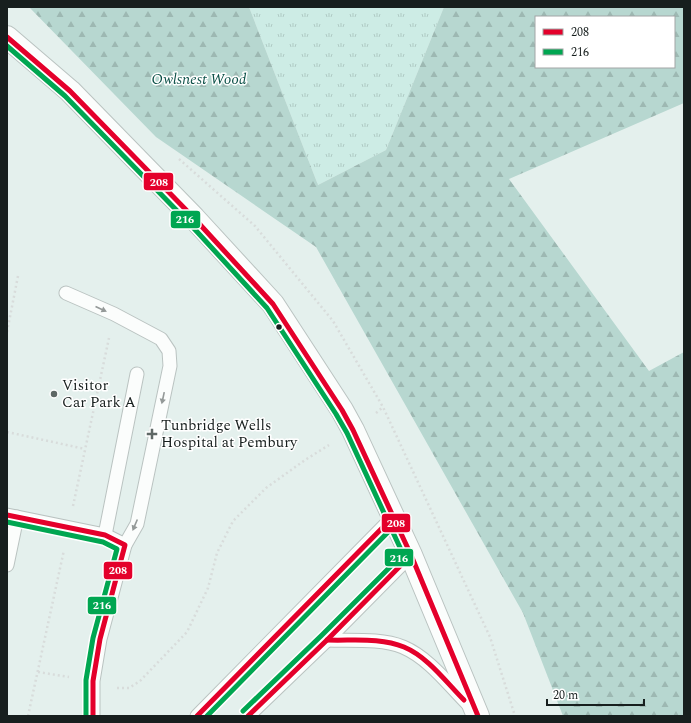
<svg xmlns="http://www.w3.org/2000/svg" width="691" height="723" font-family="Spectral,serif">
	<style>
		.grass { fill: url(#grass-tufts) }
		.forest { fill: url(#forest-firs); fill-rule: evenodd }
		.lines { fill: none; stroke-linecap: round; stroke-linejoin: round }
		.service-casing { stroke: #bac3c1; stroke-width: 15 }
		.tertiary-casing { stroke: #bac3c1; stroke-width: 24 }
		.path { stroke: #d8dcdb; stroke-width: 2.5; stroke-dasharray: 2 3; stroke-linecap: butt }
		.service { stroke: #fbfdfc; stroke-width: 13 }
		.tertiary { stroke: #fbfdfc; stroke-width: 22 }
		.bus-1-casing { stroke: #fff; stroke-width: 8 }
		.bus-2-casing { stroke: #fff; stroke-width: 8 }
		.bus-1 { stroke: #e4002b; stroke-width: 5 }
		.bus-2 { stroke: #00a651; stroke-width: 5 }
		.oneway { fill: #949998 }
		.bus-dot { fill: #171f1e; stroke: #fff; stroke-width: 1.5 }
		.poi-dot { fill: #5f6866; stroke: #fff; stroke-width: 1.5 }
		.labels { text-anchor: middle; stroke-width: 3; stroke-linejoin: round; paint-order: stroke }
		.park-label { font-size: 15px; font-style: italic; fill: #0b5047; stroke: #fff }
		.poi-label { font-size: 15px; fill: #171f1e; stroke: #fff; text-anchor: start }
		.line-badge { stroke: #fff; stroke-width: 1.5 }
		.badge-label { font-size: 11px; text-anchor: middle; font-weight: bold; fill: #fff }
	</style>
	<defs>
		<pattern id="grass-tufts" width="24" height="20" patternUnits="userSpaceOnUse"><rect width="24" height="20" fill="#cdece5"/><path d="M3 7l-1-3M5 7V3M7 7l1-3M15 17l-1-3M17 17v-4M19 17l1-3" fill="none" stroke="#afcac4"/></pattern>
		<pattern id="forest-firs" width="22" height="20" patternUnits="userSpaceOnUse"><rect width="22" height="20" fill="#b7d7d0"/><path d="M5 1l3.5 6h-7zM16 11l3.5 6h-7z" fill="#9db8b2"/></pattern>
	</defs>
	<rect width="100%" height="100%" fill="#e4f0ed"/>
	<!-- grass -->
	<polygon class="grass" points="249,7 444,7 386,150 318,185"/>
	<!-- forest -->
	<path class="forest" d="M 29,7 L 249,7 L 318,185 L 386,150 L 444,7 L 684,7 L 684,103 L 509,179 L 649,371 L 684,352 L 684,716 L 563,716 L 523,613 L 316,247 L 156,137 ZM 536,17 L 674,17 L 674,67 L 536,67 Z"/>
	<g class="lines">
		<defs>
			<g id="service">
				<polyline points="66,293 114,314 161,339 169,351 170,366 137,524 125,545"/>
				<polyline points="7,515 105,535 125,545 100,639 93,681 93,716"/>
				<polyline points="105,535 137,374"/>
				<polyline points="7,565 17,517"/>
				<path d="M 327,640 C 351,641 380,638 403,647 C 429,658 449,685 468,704"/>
				<polyline points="197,716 393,517"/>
				<polyline points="248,716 327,640 411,555"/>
			</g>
			<polyline id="tertiary" points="7,37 70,91 194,218 273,304 342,410 353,430 411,555 478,716"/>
		</defs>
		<!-- service casing -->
		<use href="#service" class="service-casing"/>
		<!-- tertiary casing -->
		<use href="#tertiary" class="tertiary-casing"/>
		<!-- path -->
		<g class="path">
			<polyline points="179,159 255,226 333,321 383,407 490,637 515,716"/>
			<polyline points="7,332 18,276"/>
			<polyline points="376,413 383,407"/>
			<polyline points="7,432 85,449"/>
			<polyline points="73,506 109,338"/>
			<polyline points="38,672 69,677"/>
			<polyline points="117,688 129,688 140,681 187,632 208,588 217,553 233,521 266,488 305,460 329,445"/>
			<polyline points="28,716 64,550"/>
		</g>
		<!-- service -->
		<use href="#service" class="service"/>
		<!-- tertiary -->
		<use href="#tertiary" class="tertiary"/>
		<defs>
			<g id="bus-1">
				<polyline points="7,37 70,91 194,218 273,304 342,410 353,430 411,555 478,716"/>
				<polyline points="7,515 105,535 125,545 100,639 93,681 93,716"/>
				<path d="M 327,640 C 352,641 380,637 404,647 C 428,657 446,682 464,700"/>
				<polyline points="197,716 393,517"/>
				<polyline points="248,716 327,640 411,555"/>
			</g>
			<g id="bus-2">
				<polyline points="7,46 65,96 189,223 267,308 336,414 347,433 403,554 322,635 243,711"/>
				<polyline points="7,522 103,542 117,549 93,638 86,680 86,716"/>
				<polyline points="207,716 398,522"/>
			</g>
		</defs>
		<!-- bus-1 casing -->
		<use href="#bus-1" class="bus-1-casing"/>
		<!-- bus-2 casing -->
		<use href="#bus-2" class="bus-2-casing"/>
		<!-- bus-1 -->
		<use href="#bus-1" class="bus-1"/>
		<!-- bus-2 -->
		<use href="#bus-2" class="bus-2"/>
	</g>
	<!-- one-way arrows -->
	<defs><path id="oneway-solid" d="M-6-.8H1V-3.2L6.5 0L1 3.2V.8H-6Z"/></defs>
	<g class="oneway">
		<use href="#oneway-solid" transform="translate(101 309) rotate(24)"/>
		<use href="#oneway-solid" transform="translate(163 398) rotate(102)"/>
		<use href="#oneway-solid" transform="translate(135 525) rotate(113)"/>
	</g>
	<!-- markers -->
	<circle class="bus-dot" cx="279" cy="327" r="3.5"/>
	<g class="poi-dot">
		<circle cx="54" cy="394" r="4"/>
		<path d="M150 428h4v4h4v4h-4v4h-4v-4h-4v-4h4z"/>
	</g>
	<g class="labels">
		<!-- park labels -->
		<g class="park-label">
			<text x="199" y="84">Owlsnest Wood</text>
		</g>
		<!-- poi labels -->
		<g class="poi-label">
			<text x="62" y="390">Visitor<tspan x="62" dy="17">Car Park A</tspan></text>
			<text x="161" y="430">Tunbridge Wells<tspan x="161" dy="17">Hospital at Pembury</tspan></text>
		</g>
	</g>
	<g class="line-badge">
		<rect x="143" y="172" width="31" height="19" rx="4" fill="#e4002b"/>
		<rect x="170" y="210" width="31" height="19" rx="4" fill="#00a651"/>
		<rect x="381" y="513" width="30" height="20" rx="4" fill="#e4002b"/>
		<rect x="384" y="548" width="30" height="19" rx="4" fill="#00a651"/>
		<rect x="103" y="561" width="30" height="19" rx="4" fill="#e4002b"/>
		<rect x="87" y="596" width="30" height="19" rx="4" fill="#00a651"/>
	</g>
	<g class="badge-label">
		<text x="159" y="186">208</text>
		<text x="185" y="223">216</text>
		<text x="396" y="527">208</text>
		<text x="399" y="562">216</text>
		<text x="118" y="574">208</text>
		<text x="102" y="609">216</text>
	</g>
	<!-- border -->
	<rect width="691" height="723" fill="none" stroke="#171f1e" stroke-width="16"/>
	<!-- legend -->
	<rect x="535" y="16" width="140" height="52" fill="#ffffff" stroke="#a2a5a5"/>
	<rect x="543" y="29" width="20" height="6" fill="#e4002b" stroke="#a2a5a5"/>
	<text x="571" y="36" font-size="12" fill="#171f1e">208</text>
	<rect x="543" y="49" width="20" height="6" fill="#00a651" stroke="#a2a5a5"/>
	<text x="571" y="56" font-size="12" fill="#171f1e">216</text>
	<!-- scale -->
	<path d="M547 699v6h97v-6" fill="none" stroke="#171f1e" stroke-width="2"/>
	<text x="553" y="699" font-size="12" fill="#171f1e" stroke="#ffffff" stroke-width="3" paint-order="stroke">20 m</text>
</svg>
